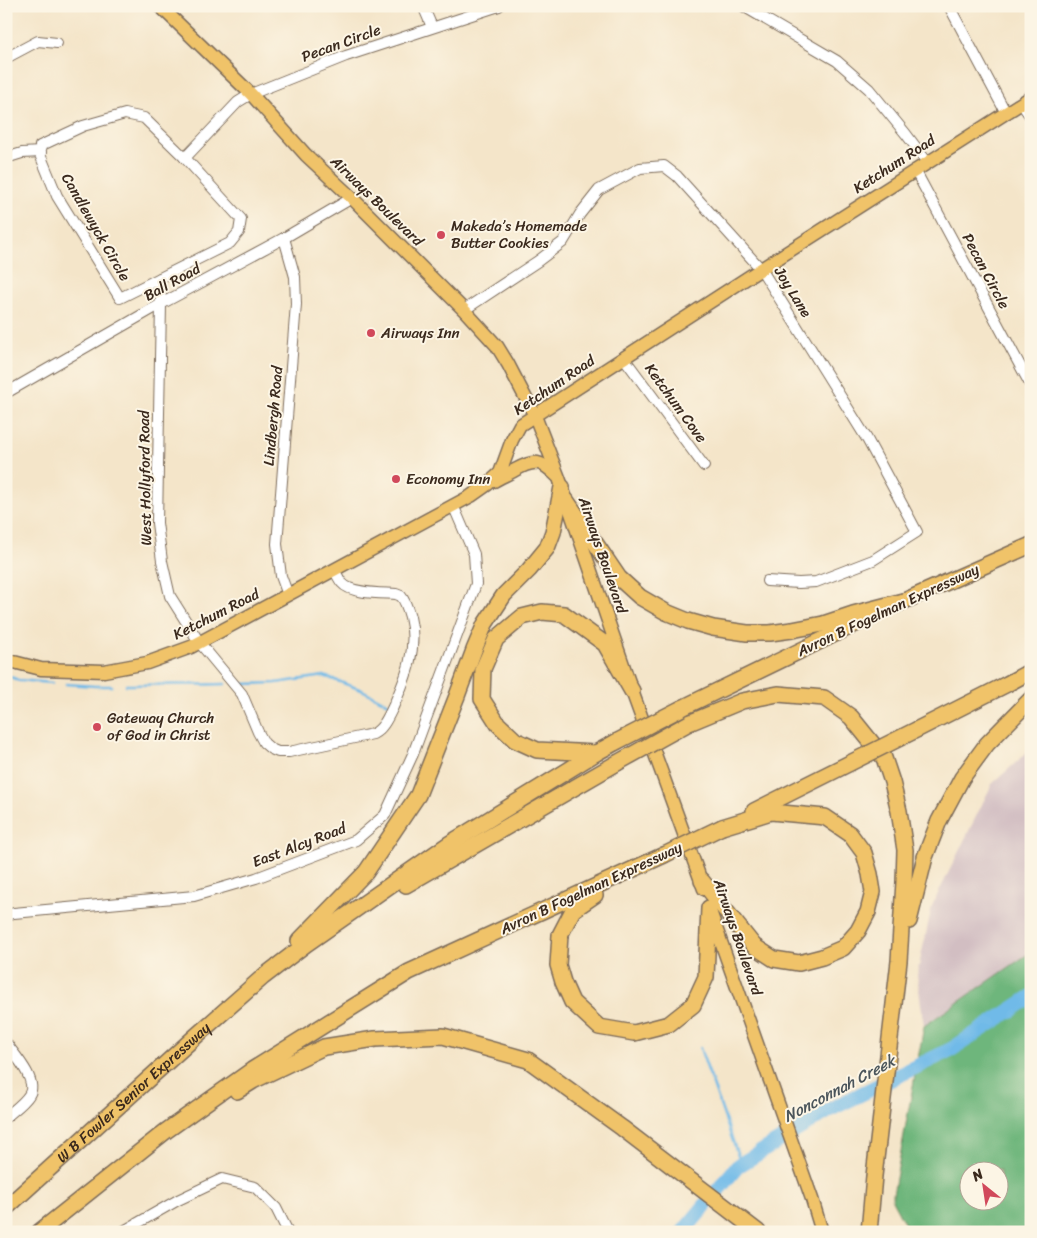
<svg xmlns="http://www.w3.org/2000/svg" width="1037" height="1238" font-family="Sriracha,sans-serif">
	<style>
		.industrial { fill: #d2bec2 }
		.forest { fill: #6eb67c; stroke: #54704d; fill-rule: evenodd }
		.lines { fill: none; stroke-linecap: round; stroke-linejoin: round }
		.stream { stroke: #70bae8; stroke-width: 2.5 }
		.river { stroke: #70bae8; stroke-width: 15 }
		.minor-casing { stroke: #7c6b5a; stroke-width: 12 }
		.major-casing { stroke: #7c6b5a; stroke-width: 15 }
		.highway-casing { stroke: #7c6b5a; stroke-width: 18 }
		.minor { stroke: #fff; stroke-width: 10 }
		.major { stroke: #f0c369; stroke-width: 12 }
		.highway { stroke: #f0c369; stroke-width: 15 }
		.highway-bridge-casing { stroke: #7c6b5a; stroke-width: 18; stroke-linecap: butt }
		.highway-bridge { stroke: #f0c369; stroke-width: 15 }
		.poi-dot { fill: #d1495b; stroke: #fcf5e5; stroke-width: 2 }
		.labels { text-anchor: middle; stroke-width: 4; stroke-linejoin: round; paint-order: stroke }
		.street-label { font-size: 15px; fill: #3b2a1e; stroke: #fcf5e5 }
		.poi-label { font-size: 15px; fill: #3b2a1e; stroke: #fcf5e5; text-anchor: start }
		.water-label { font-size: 16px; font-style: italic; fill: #4b555b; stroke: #fcf5e5 }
	</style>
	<rect width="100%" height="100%" fill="#fcf5e5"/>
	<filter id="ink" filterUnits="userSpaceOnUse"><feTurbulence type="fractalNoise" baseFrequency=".02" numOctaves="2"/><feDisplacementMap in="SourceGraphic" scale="10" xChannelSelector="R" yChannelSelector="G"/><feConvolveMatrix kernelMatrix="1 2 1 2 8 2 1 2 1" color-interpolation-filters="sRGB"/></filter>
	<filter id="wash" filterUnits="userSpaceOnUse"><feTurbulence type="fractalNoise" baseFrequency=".0096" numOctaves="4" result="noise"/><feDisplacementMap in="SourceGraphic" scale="20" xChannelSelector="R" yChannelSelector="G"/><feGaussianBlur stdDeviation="1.12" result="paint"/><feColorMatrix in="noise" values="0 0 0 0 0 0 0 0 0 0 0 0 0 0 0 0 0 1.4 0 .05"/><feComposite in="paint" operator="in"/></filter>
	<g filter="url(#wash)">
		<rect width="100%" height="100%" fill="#f4e5c9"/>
		<!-- industrial -->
		<polygon class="industrial" points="1031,749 1031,952 924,1026 917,975 932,906 992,784"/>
		<!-- forest -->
		<path class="forest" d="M 1031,952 L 1031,1232 L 909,1232 L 892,1200 L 924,1026 ZM 970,1170 L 1000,1170 L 1000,1200 L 970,1200 Z"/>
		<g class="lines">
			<!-- stream -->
			<g class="stream">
				<polyline points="6,675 18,680 52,683"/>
				<polyline points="66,684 95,686 112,686"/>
				<polyline points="242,684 276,683 324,676 362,690 389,704"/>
				<path d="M 126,685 C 160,684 192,685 225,684"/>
				<polyline points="700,1048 741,1164"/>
			</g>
			<!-- river -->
			<polyline class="river" points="683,1232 737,1167 741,1164 833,1108 952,1049 1031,997"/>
		</g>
	</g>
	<g filter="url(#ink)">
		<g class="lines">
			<defs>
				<g id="minor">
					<polyline points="423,6 432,27"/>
					<polyline points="743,6 837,61 869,89 906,134 927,162"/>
					<polyline points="949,6 1006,113"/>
					<polyline points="366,7 367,6"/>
					<polyline points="6,58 38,41 57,43"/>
					<polyline points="1021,103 1031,117"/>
					<polygon points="125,114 144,118 185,158 241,219 239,232 230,243 120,298 57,196 41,157 40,146 83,126"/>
					<polyline points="6,158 22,153 41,152"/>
					<polyline points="185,158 238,102 251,94 346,56 499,6"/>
					<polyline points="915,170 1031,386"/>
					<polyline points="284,238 295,277 296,304 277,544 281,576 288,595"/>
					<path d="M 160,278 L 161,304 L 157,523 L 162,561 L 170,596 L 199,642 L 242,694 L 258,732 L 264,743 L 271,749 L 278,752 L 289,752 L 373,734 C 383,729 388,717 393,707 C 406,678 418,649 410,617 C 408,610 406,602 401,596 L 396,594 C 383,593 351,594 342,583 C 339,580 337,574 334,570"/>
					<polyline points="464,310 538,261 563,242 580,214 599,190 640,168 664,166 677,176 761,269 867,439 917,532 873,560 816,582 799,583 767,581"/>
					<polyline points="624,358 704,466"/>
					<polyline points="6,393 161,304 284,238 352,198"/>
					<polyline points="6,915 14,913 194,896 256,878 356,840 385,815 413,754 476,584 474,554 453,505"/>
					<path d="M 6,1043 C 14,1054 39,1081 29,1095 C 24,1103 14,1110 6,1117"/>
					<polyline points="122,1232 178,1200 222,1179 255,1187 276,1208 288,1232"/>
				</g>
				<g id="major">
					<polyline points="160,6 251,94 306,155 352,198 464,310 497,346 508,364 535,416 559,478 632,691 704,889"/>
					<path d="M 494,481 C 501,477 508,474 515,470 C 535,459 541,460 557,476"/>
					<polyline points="6,660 41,669 104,671 147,663 191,647 471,496 488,484 500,473 512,440 520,425 761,269 1031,97"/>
					<polyline points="710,911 812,1199 822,1232"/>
				</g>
				<g id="highway">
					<polyline points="566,500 619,578 640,597 666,612 688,621 713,628 747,633 770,633 792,630 823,624 853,614 903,601"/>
					<polyline points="895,605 1031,545"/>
					<polyline points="682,708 874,615"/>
					<polyline points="689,723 742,701 778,694 824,698 851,717 884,758 892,782 899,811 905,850 904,882 899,961 874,1176 869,1232"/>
					<polyline points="918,729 1007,684 1031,671"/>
					<polyline points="596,753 537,750 515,740 498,724 482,699 483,669 496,639 522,617 542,612 564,614 605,644 632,691"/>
					<polyline points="754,811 850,763"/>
					<polyline points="702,881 754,946 774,959 799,963 822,957 843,948 858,931 868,912 873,892 870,874 864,853 850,834 825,817 771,812 722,827"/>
					<polyline points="406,885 617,763"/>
					<polyline points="595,895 573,910 560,935 558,965 563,982 572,1002 599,1027 634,1033 669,1024 693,1005 706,977 709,908"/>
					<polyline points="909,921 925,857 939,821 962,778 987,744 1031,699"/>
					<polyline points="299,941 366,872 418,795 457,696 474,650 485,624 504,595 529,570 547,548 553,532 562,487"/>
					<polyline points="237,1091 253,1081 324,1047 375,1039 443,1036 528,1060 622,1128 758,1232"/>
					<path id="s1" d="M 6,1208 L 196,1036 L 263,977 L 306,944 L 449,844 L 596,753 L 616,742"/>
					<polyline points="39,1232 166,1131 252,1070 409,972 664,855"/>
				</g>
			</defs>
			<!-- minor casing -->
			<use href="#minor" class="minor-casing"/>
			<!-- major casing -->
			<use href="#major" class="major-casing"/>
			<!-- highway casing -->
			<use href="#highway" class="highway-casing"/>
			<!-- minor -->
			<use href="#minor" class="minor"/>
			<!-- major -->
			<use href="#major" class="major"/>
			<!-- highway -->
			<use href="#highway" class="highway"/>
			<defs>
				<g id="highway-bridge">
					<polyline points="616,742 682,708"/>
					<polyline points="617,763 689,723"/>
					<polyline points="850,763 918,729"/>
					<polyline points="664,855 722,827"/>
				</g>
			</defs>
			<!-- highway-bridge casing -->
			<use href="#highway-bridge" class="highway-bridge-casing"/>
			<!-- highway-bridge -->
			<use href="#highway-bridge" class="highway-bridge"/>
		</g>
	</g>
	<!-- markers -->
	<g class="poi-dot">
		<circle cx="441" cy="235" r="5"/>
		<circle cx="371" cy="333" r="5"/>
		<circle cx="396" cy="479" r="5"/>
		<circle cx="97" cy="727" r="5"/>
	</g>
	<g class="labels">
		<!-- street labels -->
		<g class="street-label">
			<text transform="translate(341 43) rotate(-20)" y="5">Pecan Circle</text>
			<text transform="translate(894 164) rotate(-33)" y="5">Ketchum Road</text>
			<text transform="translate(377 201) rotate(44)" y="5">Airways Boulevard</text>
			<text transform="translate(96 227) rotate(60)" y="5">Candlewyck Circle</text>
			<text transform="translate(986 271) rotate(62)" y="5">Pecan Circle</text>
			<text transform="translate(172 282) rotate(-29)" y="5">Ball Road</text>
			<text transform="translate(793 292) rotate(58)" y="5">Joy Lane</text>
			<text transform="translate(554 385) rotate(-34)" y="5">Ketchum Road</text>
			<text transform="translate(676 403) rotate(54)" y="5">Ketchum Cove</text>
			<text transform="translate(273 416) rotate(-85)" y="5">Lindbergh Road</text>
			<text transform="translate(145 478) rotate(-91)" y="5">West Hollyford Road</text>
			<text transform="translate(603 555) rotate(71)" y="5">Airways Boulevard</text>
			<text transform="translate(888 610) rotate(-25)" y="5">Avron B Fogelman Expressway</text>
			<text transform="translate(216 614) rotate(-27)" y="5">Ketchum Road</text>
			<text transform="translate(299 845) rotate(-21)" y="5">East Alcy Road</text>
			<text transform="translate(591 888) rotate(-25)" y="5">Avron B Fogelman Expressway</text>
			<text transform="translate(738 937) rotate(71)" y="5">Airways Boulevard</text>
			<text dy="5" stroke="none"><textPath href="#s1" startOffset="172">W B Fowler Senior Expressway</textPath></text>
		</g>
		<!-- poi labels -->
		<g class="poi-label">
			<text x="451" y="231">Makeda’s Homemade<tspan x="451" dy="17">Butter Cookies</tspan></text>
			<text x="381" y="338">Airways Inn</text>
			<text x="406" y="484">Economy Inn</text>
			<text x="107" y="723">Gateway Church<tspan x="107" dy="17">of God in Christ</tspan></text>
		</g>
		<!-- water labels -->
		<g class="water-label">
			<text transform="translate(839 1088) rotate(-28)" y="6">Nonconnah Creek</text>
		</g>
	</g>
	<!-- margin -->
	<rect width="1037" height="1238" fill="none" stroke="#fcf5e5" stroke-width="25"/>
	<!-- north arrow -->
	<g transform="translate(984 1186) rotate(330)"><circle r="24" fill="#fcf5e5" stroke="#afa495"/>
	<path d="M0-4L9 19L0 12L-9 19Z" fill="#d1495b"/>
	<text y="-8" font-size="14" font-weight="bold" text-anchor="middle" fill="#3b2a1e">N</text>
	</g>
</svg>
